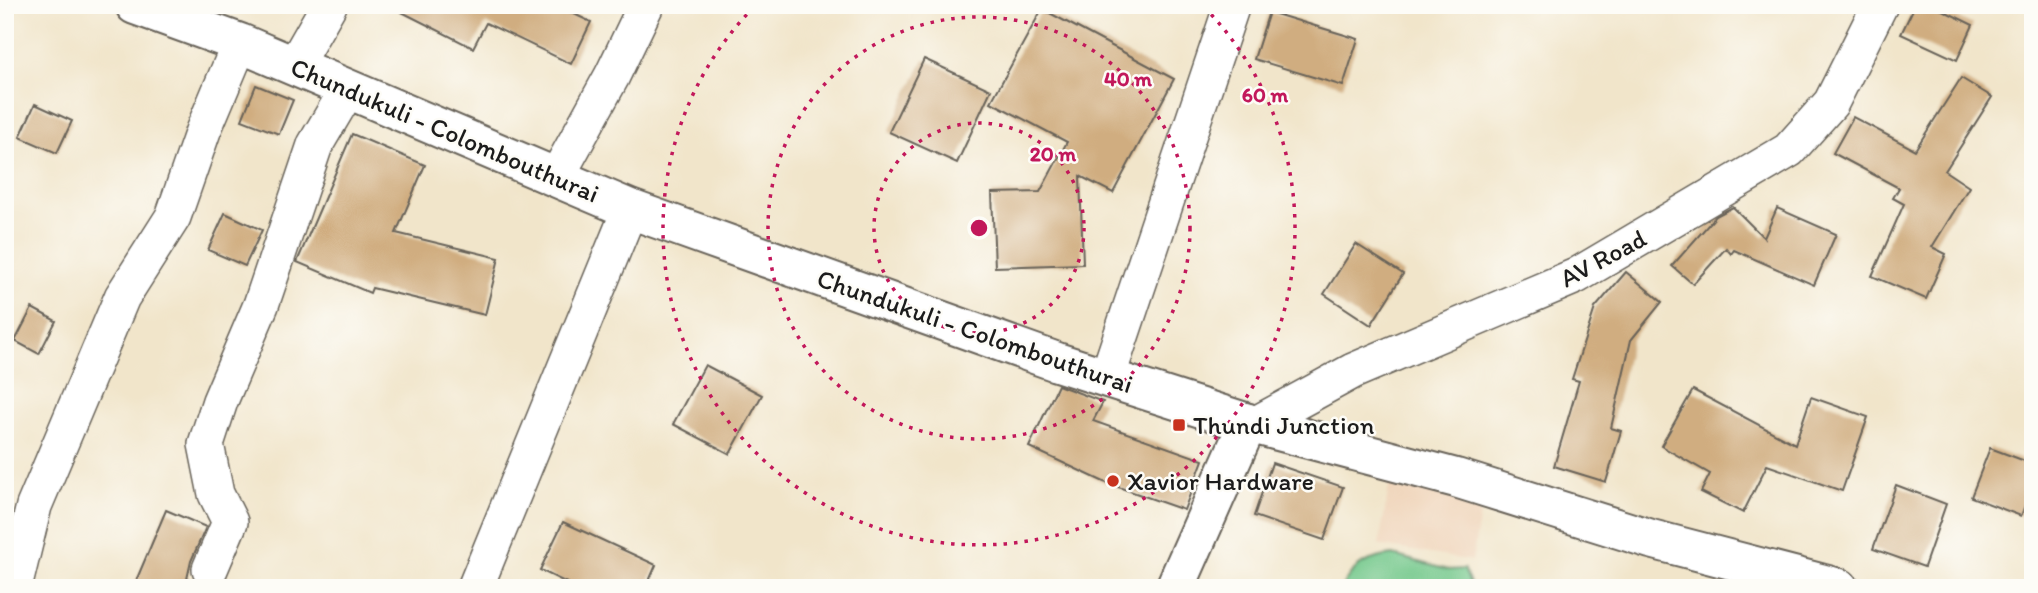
<svg xmlns="http://www.w3.org/2000/svg" width="2038" height="593" font-family="Itim,sans-serif">
	<style>
		.built { fill: #f0d6bc }
		.green { fill: #73c88b; stroke: #487254; stroke-width: 2 }
		.building { fill: #d0ad80 }
		.lines { fill: none; stroke-linecap: round; stroke-linejoin: round }
		.minor-casing { stroke: #676259; stroke-width: 38 }
		.tertiary-casing { stroke: #676259; stroke-width: 42 }
		.secondary-casing { stroke: #676259; stroke-width: 42 }
		.minor { stroke: #fff; stroke-width: 35 }
		.tertiary { stroke: #fff; stroke-width: 38 }
		.secondary { stroke: #fff; stroke-width: 38 }
		.ring { fill: none; stroke: #c2185b; stroke-width: 3.5; stroke-dasharray: 3.5 7 }
		.poi-dot { fill: #c8321e; stroke: #fdfcf7; stroke-width: 2.5 }
		.labels { text-anchor: middle; stroke-width: 5; stroke-linejoin: round; paint-order: stroke }
		.street-label { font-size: 26px; fill: #1c1c1c; stroke: #fdfcf7 }
		.poi-label { font-size: 26px; fill: #1c1c1c; stroke: #fdfcf7; text-anchor: start }
		.centre { fill: #c2185b; stroke: #fdfcf7; stroke-width: 3.5 }
		.ring-label { font-size: 21px; text-anchor: middle; font-weight: bold; fill: #c2185b; stroke: #fdfcf7; stroke-width: 5; stroke-linejoin: round; paint-order: stroke }
	</style>
	<rect width="100%" height="100%" fill="#fdfcf7"/>
	<filter id="ink" filterUnits="userSpaceOnUse"><feTurbulence type="fractalNoise" baseFrequency=".0143" numOctaves="2"/><feDisplacementMap in="SourceGraphic" scale="14" xChannelSelector="R" yChannelSelector="G"/><feConvolveMatrix kernelMatrix="1 2 1 2 8 2 1 2 1" color-interpolation-filters="sRGB"/></filter>
	<filter id="wash" filterUnits="userSpaceOnUse"><feTurbulence type="fractalNoise" baseFrequency=".00686" numOctaves="4" result="noise"/><feDisplacementMap in="SourceGraphic" scale="28" xChannelSelector="R" yChannelSelector="G"/><feGaussianBlur stdDeviation="1.57" result="paint"/><feColorMatrix in="noise" values="0 0 0 0 0 0 0 0 0 0 0 0 0 0 0 0 0 1.4 0 .05"/><feComposite in="paint" operator="in"/></filter>
	<g filter="url(#wash)">
		<rect width="100%" height="100%" fill="#f1e5ca"/>
		<!-- built -->
		<polygon class="built" points="1390,481 1483,496 1472,561 1379,545"/>
		<!-- green -->
		<path class="green" d="M 1393,555 L 1448,570 L 1464,569 L 1472,588 L 1342,588 C 1352,564 1370,558 1393,555 Z"/>
		<g id="blocks">
			<!-- building -->
			<g class="building">
				<polygon points="388,5 555,5 591,22 571,64 486,23 473,48"/>
				<polygon points="1915,5 1932,5 1973,25 1957,60 1901,34"/>
				<polygon points="1042,9 1174,79 1113,193 1080,176 1083,264 995,267 992,193 1040,192 1067,142 991,102"/>
				<polygon points="1269,12 1358,39 1343,86 1254,59"/>
				<polygon points="924,59 991,90 957,163 889,132"/>
				<polygon points="1961,78 1992,97 1945,171 1969,187 1932,247 1946,254 1926,299 1872,276 1904,204 1893,198 1899,188 1833,153 1853,117 1915,150"/>
				<polygon points="256,85 293,100 279,134 242,120"/>
				<polygon points="35,104 72,121 57,153 20,137"/>
				<polygon points="352,134 425,165 396,233 499,258 485,315 372,288 370,293 297,262"/>
				<polygon points="1733,207 1764,238 1777,208 1836,234 1814,285 1734,250 1731,254 1726,248 1693,284 1672,266 1716,216"/>
				<polygon points="225,213 262,230 245,266 208,250"/>
				<polygon points="1356,244 1403,274 1371,325 1324,294"/>
				<polygon points="1626,272 1662,302 1631,340 1611,428 1621,431 1606,482 1554,466 1579,381 1572,379 1595,308"/>
				<polygon points="32,308 56,321 39,354 15,341"/>
				<polygon points="705,365 762,395 730,454 673,424"/>
				<polygon points="1058,385 1103,402 1093,421 1203,460 1184,510 1104,482 1029,447"/>
				<polygon points="1693,390 1795,444 1811,397 1868,417 1842,491 1767,465 1743,513 1701,492 1710,474 1661,446"/>
				<polygon points="1990,448 2033,464 2033,484 2021,516 1971,497"/>
				<polygon points="1272,463 1343,487 1324,540 1254,516"/>
				<polygon points="1896,485 1946,504 1924,567 1873,549"/>
				<polygon points="166,510 206,527 191,561 185,588 133,588"/>
				<polygon points="563,522 656,565 646,588 577,588 540,570"/>
			</g>
		</g>
	</g>
	<g filter="url(#ink)">
		<use href="#blocks" fill-opacity="0" stroke="#676259" stroke-width="2"/>
		<g class="lines">
			<defs>
				<g id="minor">
					<polyline points="294,66 329,5"/>
					<polyline points="556,178 612,76 646,5"/>
					<polyline points="1107,378 1232,5"/>
					<polyline points="1254,425 1353,371 1576,276 1789,150 1831,103 1880,5"/>
					<polyline points="210,569 230,522 216,494 206,444 220,401 261,305 315,145 348,89"/>
					<polyline points="14,588 34,506 122,297 173,217 203,131 240,43"/>
					<polyline points="475,588 630,209"/>
				</g>
				<polyline id="tertiary" points="1248,423 1456,478 1651,539 1839,588"/>
				<polyline id="secondary" points="135,5 240,43 630,209 1057,362 1248,423 1175,588"/>
			</defs>
			<!-- minor casing -->
			<use href="#minor" class="minor-casing"/>
			<!-- tertiary casing -->
			<use href="#tertiary" class="tertiary-casing"/>
			<!-- secondary casing -->
			<use href="#secondary" class="secondary-casing"/>
			<!-- minor -->
			<use href="#minor" class="minor"/>
			<!-- tertiary -->
			<use href="#tertiary" class="tertiary"/>
			<!-- secondary -->
			<use href="#secondary" class="secondary"/>
		</g>
	</g>
	<!-- distance rings -->
	<g class="ring">
		<circle cx="979" cy="228" r="105"/>
		<circle cx="979" cy="228" r="211"/>
		<path d="M1204 7A316 316 0 1 1 754 7"/>
	</g>
	<!-- markers -->
	<g class="poi-dot">
		<rect x="1172" y="418" width="14" height="14" rx="3.5"/>
		<circle cx="1113" cy="481" r="7"/>
	</g>
	<g class="labels">
		<!-- street labels -->
		<g class="street-label">
			<text transform="translate(445 130) rotate(23)" y="9">Chundukuli - Colombouthurai</text>
			<text transform="translate(1603 258) rotate(-28)" y="9">AV Road</text>
			<text transform="translate(975 331) rotate(19)" y="9">Chundukuli - Colombouthurai</text>
		</g>
		<!-- poi labels -->
		<g class="poi-label">
			<text x="1193" y="434">Thundi Junction</text>
			<text x="1127" y="490">Xavior Hardware</text>
		</g>
	</g>
	<circle cx="979" cy="228" r="10" class="centre"/>
	<g class="ring-label">
		<text x="1128" y="86">40 m</text>
		<text x="1265" y="102">60 m</text>
		<text x="1053" y="161">20 m</text>
	</g>
	<!-- margin -->
	<rect width="2038" height="593" fill="none" stroke="#fdfcf7" stroke-width="28"/>
</svg>
